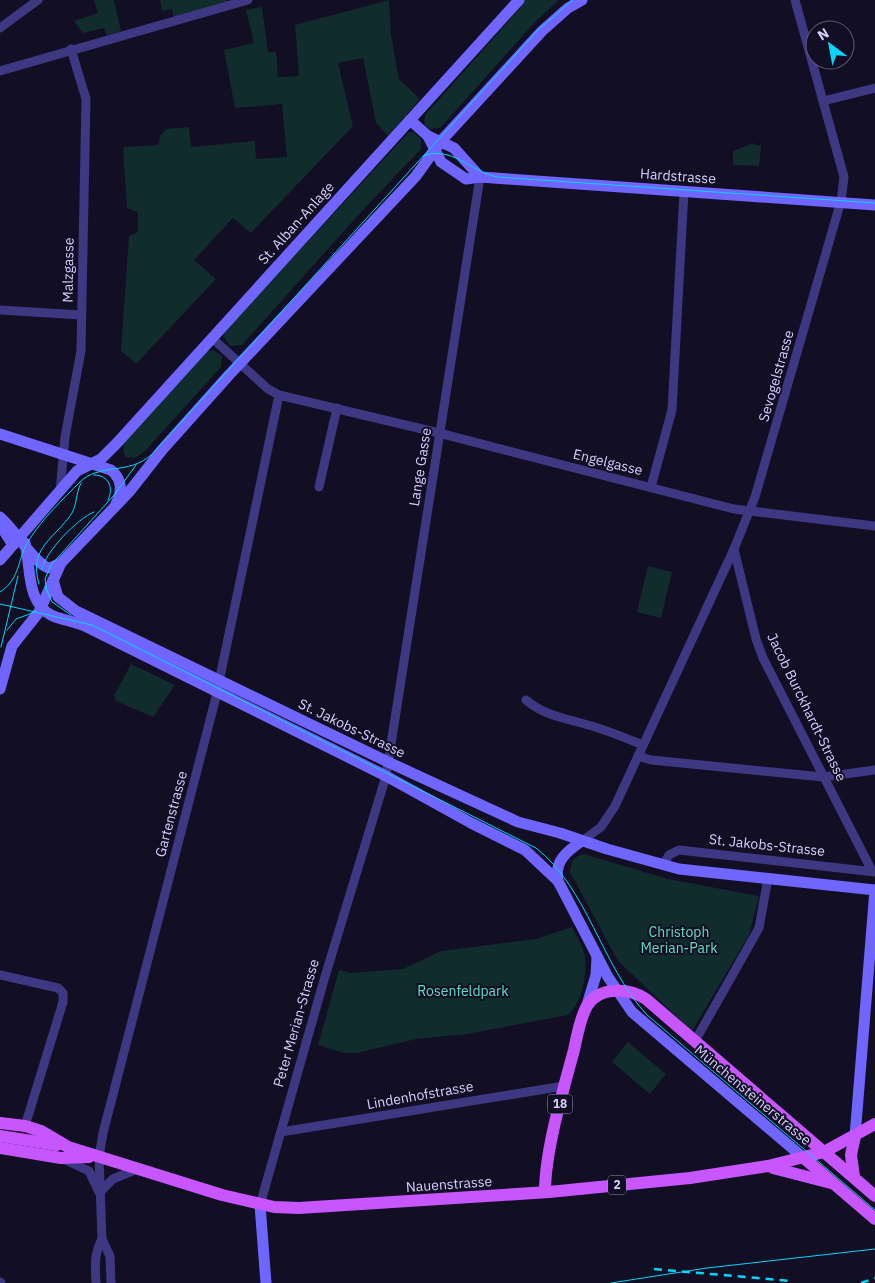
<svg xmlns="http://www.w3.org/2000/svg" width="875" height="1283" font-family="'IBM Plex Sans',sans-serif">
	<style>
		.green { fill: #112c2d }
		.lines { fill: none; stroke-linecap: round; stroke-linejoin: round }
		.street { stroke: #3e3882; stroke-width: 9 }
		.secondary { stroke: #7066ff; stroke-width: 11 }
		.primary { stroke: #c756ff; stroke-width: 12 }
		.tram { stroke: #00d7fa; stroke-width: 1 }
		.rail { stroke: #00d7fa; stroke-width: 2.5; stroke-dasharray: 8 6; stroke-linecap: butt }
		.labels { text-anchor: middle; stroke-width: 4; stroke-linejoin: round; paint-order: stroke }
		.shield { fill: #120e23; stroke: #9c95bd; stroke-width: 1 }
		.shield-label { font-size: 12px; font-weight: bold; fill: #d7cfff }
		.street-label { font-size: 14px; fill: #d7cfff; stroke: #120e23 }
		.park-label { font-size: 14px; fill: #5be0c4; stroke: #120e23 }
	</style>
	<rect width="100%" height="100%" fill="#120e23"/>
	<!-- green -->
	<g class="green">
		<polygon points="94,0 114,0 121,31 107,36 104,28 83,33 74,21 98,13"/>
		<polygon points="160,0 227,0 227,3 174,19 172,9 162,11"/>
		<polygon points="389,0 391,35 399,79 420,99 388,136 376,123 363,58 338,63 353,126 251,233 233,218 194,260 216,279 136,364 121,351 129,236 138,232 138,212 127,208 123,147 158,145 160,136 166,129 189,127 191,147 255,141 256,159 287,157 282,104 235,108 224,50 254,43 246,10 262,7 268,52 276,52 278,77 299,76 295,25"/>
		<polygon points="524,0 559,0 537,20 440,128 430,129 424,124 425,115 521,7 520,4"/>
		<polygon points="409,132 413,132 421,139 421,149 362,211 242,345 230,346 223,336 226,330"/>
		<polygon points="754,143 755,145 761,145 759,166 733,165 733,151"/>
		<polygon points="213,350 222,356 221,367 144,452 135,458 126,457 123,451 124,443 208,351"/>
		<polygon points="648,566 672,572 661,618 637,612"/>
		<polygon points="131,664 175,685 153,717 116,701 114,696"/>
		<polygon points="584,854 668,879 759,896 749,935 692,1031 618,961 570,872 572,861 578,856"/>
		<path d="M 572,927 C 576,935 581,944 584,952 C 589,971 582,1003 568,1015 L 467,1034 L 416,1039 L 357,1053 L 344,1053 L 318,1045 L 339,970 L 351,973 L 403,969 L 441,951 L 536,939 Z"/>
		<polygon points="628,1042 666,1074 650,1094 612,1062"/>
	</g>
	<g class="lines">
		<!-- street -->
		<g class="street">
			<polyline points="0,28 38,0"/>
			<polyline points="0,71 248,0"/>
			<polyline points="823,101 875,88"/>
			<polyline points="0,310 81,315"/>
			<polyline points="212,338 268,389 279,395 439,433 734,509 875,526"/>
			<polyline points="319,487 337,408"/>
			<polyline points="651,487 672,410 684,192"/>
			<polyline points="60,492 65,437 81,351 86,99 71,49"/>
			<polyline points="734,549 756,639 763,658 872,871"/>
			<path d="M 526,700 C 545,716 565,718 588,725 C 607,730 625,738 643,745"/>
			<polyline points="638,756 651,760 823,777 875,770"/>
			<polyline points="582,841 601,827 615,806 734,549 755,497 841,201 844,177 795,0"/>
			<polyline points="663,865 669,855 679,850 875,872"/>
			<polyline points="0,975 58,988 63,993 63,1002 25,1126"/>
			<polyline points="695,1041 759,928 768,878"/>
			<polyline points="281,1132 564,1086"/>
			<polyline points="63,1159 89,1171 99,1192"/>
			<polyline points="101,1191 113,1179 137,1169"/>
			<polyline points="260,1205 324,980 386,776 480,177"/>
			<polyline points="0,1282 1,1283"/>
			<path d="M 96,1283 C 95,1267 94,1253 102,1239"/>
			<polyline points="111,1283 110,1256 102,1239 99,1157 103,1133 215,701 279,395"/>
		</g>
		<!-- secondary -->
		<g class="secondary">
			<polyline points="410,120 428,136 454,148 480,177"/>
			<polyline points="428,136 441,162 466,179 480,177 875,205"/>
			<path d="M 0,434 L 111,470 C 123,480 122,491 116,504"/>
			<path d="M 0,517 C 14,528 36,567 50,568 L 61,563"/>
			<polyline points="0,525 13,545"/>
			<path d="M 25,543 C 31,566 26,602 51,615 C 61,620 74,621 85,626 L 386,776 L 471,823 L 525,850 L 558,881"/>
			<polyline points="0,560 77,471 101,459 117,443 519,0"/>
			<polyline points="53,580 58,597 76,611 388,762 518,822 560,833 607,849 679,869 875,890"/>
			<polyline points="0,689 12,646 39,612 61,563 129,492 162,450 229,375 416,176 441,141 542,31 568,8 582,0"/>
			<path d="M 582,841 C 567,851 554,861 558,881 L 608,977 L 632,1012 L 805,1159"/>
			<polyline points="587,1005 596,975 597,957"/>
			<polyline points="855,1136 875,890"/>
			<polyline points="260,1205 266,1283"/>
		</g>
		<!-- primary -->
		<g class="primary">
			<polyline points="0,1123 25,1126 41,1131 68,1147 222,1195 274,1207 299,1208 549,1192 690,1178 768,1166 824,1152 875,1124"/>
			<polyline points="0,1136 57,1145"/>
			<polyline points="0,1148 61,1158 89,1157"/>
			<polyline points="805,1159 875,1219"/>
			<polyline points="773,1168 831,1183"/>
			<polyline points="854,1177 851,1155 855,1136"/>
			<path d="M 545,1192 C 545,1150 563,1091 574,1050 C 577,1036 580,1018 587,1006 C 599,986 629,988 646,999 L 875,1196"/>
		</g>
		<!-- tram -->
		<g class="tram">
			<path d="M 423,156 C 451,145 470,171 497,177 L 875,203"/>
			<path d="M 94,475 C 109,475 114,488 108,500"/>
			<path d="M 42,569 C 45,552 78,518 94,512"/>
			<path d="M 39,584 C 28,547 55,539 72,513 C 77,504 76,492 81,483"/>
			<polyline points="45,586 52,602 71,615"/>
			<path d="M 0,592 C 21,579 17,558 29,540 C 42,519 63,499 80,482 C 99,463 129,475 151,455 L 538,30 L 573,0"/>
			<polyline points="47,592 45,579 51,565 115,494 136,465"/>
			<path d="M 0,604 L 92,625 L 536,848 C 588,889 601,964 646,1014 L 875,1210"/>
			<polyline points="7,630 16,619 35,612"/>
			<polyline points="1,647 18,576"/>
			<polyline points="611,1283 707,1268 875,1249"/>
		</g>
		<!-- rail -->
		<g class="rail">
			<polyline points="654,1269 791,1281"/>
			<polyline points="861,1283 875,1278"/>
		</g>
	</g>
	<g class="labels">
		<!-- shield labels -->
		<g class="shield">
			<rect x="547.5" y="1094.5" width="25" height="19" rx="4"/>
			<rect x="608" y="1175.5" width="18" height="19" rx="4"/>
		</g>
		<g class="shield-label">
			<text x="560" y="1108">18</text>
			<text x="617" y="1189">2</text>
		</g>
		<!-- street labels -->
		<g class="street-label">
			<text transform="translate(678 176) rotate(4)" y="5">Hardstrasse</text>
			<text transform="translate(296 223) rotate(-48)" y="5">St. Alban-Anlage</text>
			<text transform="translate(68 270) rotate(-89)" y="5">Malzgasse</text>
			<text transform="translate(776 376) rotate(-74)" y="5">Sevogelstrasse</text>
			<text transform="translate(608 462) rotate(14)" y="5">Engelgasse</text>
			<text transform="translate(420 467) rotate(-81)" y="5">Lange Gasse</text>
			<text transform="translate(807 707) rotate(64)" y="5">Jacob Burckhardt-Strasse</text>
			<text transform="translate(352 728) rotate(26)" y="5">St. Jakobs-Strasse</text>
			<text transform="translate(171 814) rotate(-75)" y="5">Gartenstrasse</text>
			<text transform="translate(767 845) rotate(6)" y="5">St. Jakobs-Strasse</text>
			<text transform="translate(296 1023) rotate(-74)" y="5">Peter Merian-Strasse</text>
			<text transform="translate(420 1095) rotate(-10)" y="5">Lindenhofstrasse</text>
			<text transform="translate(753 1095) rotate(40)" y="5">Münchensteinerstrasse</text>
			<text transform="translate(449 1184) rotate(-4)" y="5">Nauenstrasse</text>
		</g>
		<!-- park labels -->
		<g class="park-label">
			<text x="679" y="937">Christoph<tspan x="679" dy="16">Merian-Park</tspan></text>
			<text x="463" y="996">Rosenfeldpark</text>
		</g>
	</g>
	<!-- north arrow -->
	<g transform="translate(830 45) rotate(328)"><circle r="24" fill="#120e23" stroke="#615b7b"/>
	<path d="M0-4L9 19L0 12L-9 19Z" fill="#00d7fa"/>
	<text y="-8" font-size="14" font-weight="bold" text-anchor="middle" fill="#d7cfff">N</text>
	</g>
</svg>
